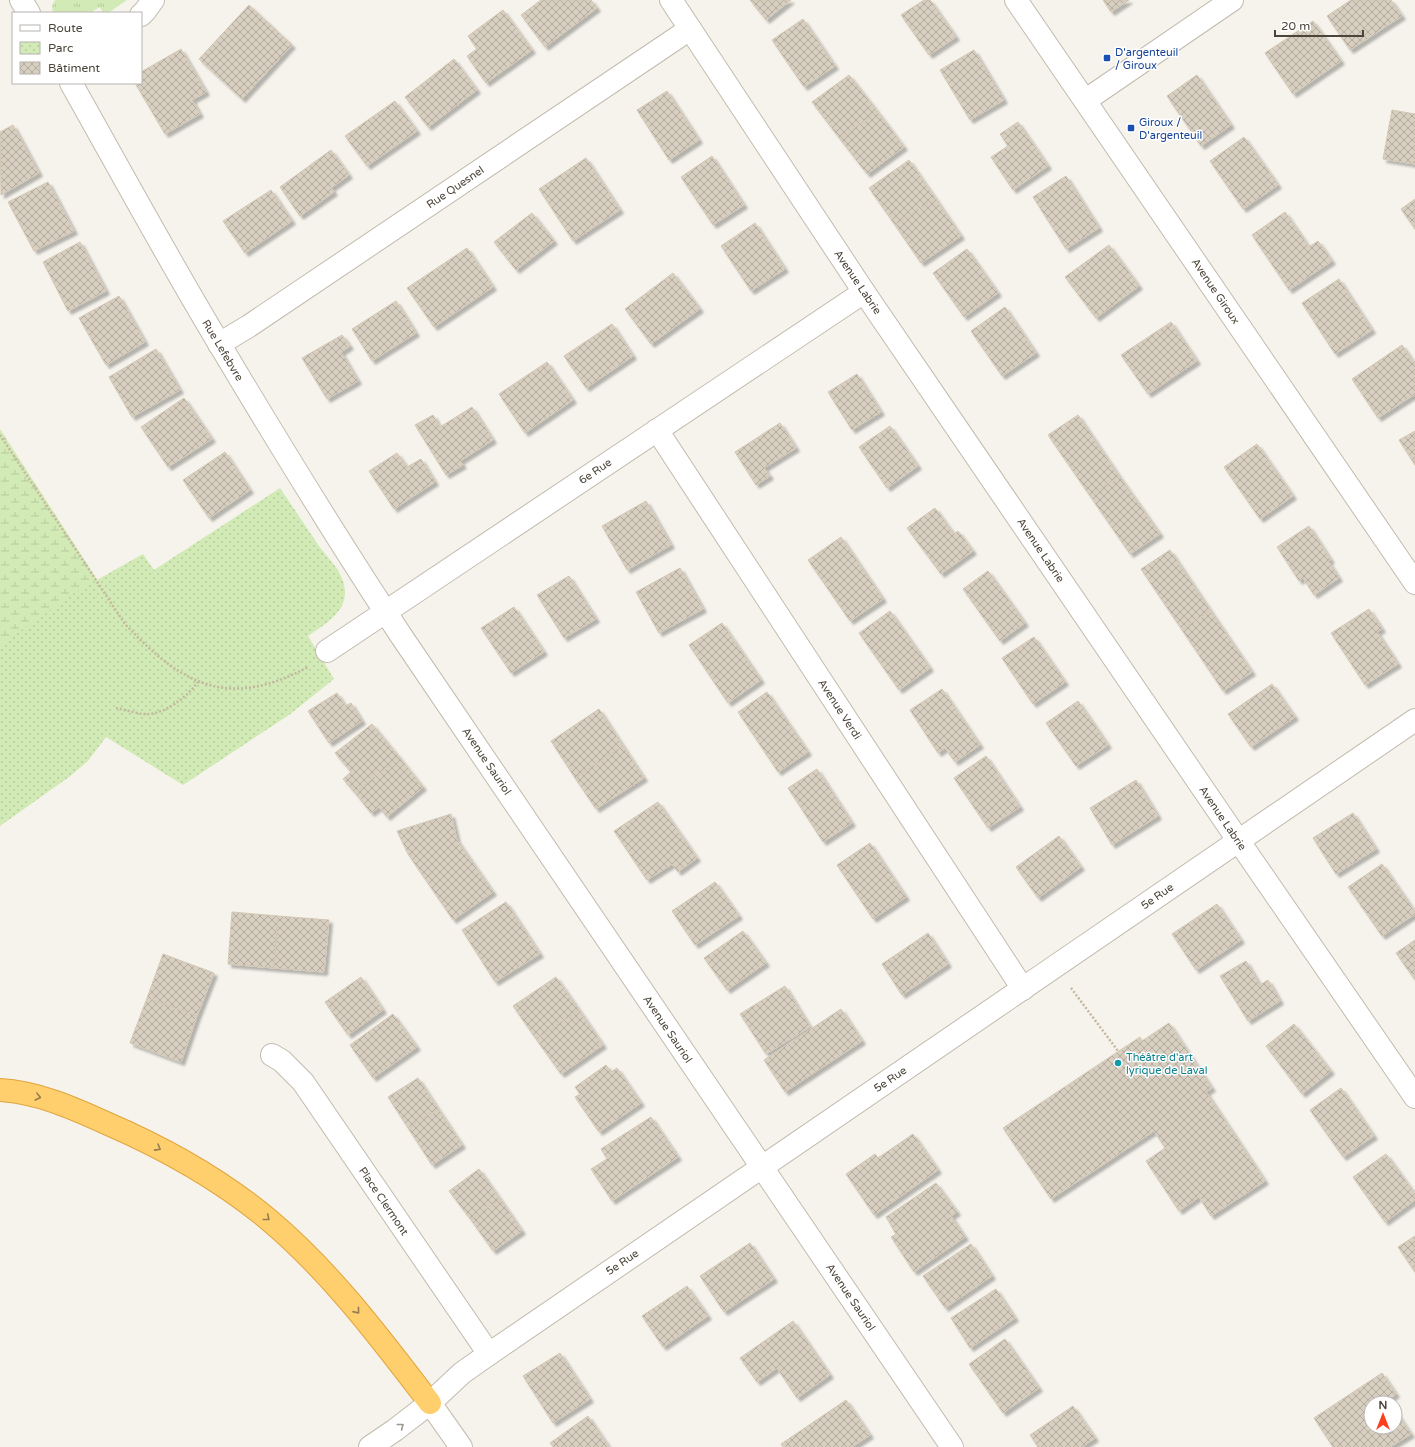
<svg xmlns="http://www.w3.org/2000/svg" width="1415" height="1447" font-family="'Varela Round',sans-serif">
	<style>
		.grass { fill: url(#grass-tufts) }
		.wetland { fill: url(#wetland-marsh) }
		.park { fill: url(#park-dots) }
		.building { fill: url(#building-cross-hatch); stroke: #d3c7b4; filter: url(#shadow) }
		.lines { fill: none; stroke-linecap: round; stroke-linejoin: round }
		.minor-casing { stroke: #c2bbae; stroke-width: 24 }
		.tertiary-casing { stroke: #c2bbae; stroke-width: 24 }
		.motorway-casing { stroke: #e0a43c; stroke-width: 24 }
		.path { stroke: #c4b79f; stroke-width: 2.5; stroke-dasharray: 2 2; stroke-linecap: butt }
		.minor { stroke: #fff; stroke-width: 22 }
		.tertiary { stroke: #fff; stroke-width: 22 }
		.motorway { stroke: #ffcf6e; stroke-width: 22 }
		.oneway { stroke: #937c4e }
		.oneway2 { stroke: #9c9892 }
		.transit-dot { fill: #1a4fb4; stroke: #fff; stroke-width: 1.5 }
		.culture-dot { fill: #0f9aa8; stroke: #fff; stroke-width: 1.5 }
		.labels { text-anchor: middle; stroke-width: 3; stroke-linejoin: round; paint-order: stroke }
		.transit-label { font-size: 11px; fill: #164399; stroke: #fff; text-anchor: start }
		.street-label { font-size: 11px; fill: #4b4439; stroke: #fff }
		.culture-label { font-size: 11px; fill: #0d838f; stroke: #fff; text-anchor: start }
	</style>
	<defs>
		<pattern id="grass-tufts" width="24" height="20" patternUnits="userSpaceOnUse"><rect width="24" height="20" fill="#d2eab5"/><path d="M3 7l-1-3M5 7V3M7 7l1-3M15 17l-1-3M17 17v-4M19 17l1-3" fill="none" stroke="#b6ca9c"/></pattern>
		<pattern id="wetland-marsh" width="20" height="14" patternUnits="userSpaceOnUse"><rect width="20" height="14" fill="#d2eab5"/><path d="M1 5h8M5 5V1M11 12h8M15 12V8" fill="none" stroke="#b6ca9c"/></pattern>
		<pattern id="park-dots" width="8" height="8" patternUnits="userSpaceOnUse"><rect width="8" height="8" fill="#d2eab5"/><path d="M2 2h.1M6 6h.1" fill="none" stroke="#b6ca9c" stroke-width="1.8" stroke-linecap="round"/></pattern>
		<pattern id="building-cross-hatch" width="8" height="8" patternUnits="userSpaceOnUse"><rect width="8" height="8" fill="#d8cfc1"/><path d="M0 0l8 8M0 8l8-8" fill="none" stroke="#b1aa9e"/></pattern>
		<filter id="shadow"><feDropShadow dx="3.5" dy="3.5" stdDeviation="1" flood-color="#0004"/></filter>
	</defs>
	<rect width="100%" height="100%" fill="#f6f3ec"/>
	<!-- grass -->
	<polygon class="grass" points="55,0 127,0 108,13 103,13 100,7 93,11 94,13 53,13 52,6"/>
	<!-- wetland -->
	<polygon class="wetland" points="0,429 122,618 0,812"/>
	<!-- park -->
	<path class="park" d="M 280,488 C 293,507 306,527 319,546 C 326,556 336,565 341,576 C 355,606 330,621 308,636 L 334,679 L 289,715 L 183,785 L 106,737 L 88,761 L 69,777 L 0,826 L 0,645 L 79,590 L 143,554 L 154,570 Z"/>
	<!-- building -->
	<g class="building">
		<polygon points="541,0 591,0 597,8 545,47 521,15"/>
		<polygon points="750,0 791,0 766,20"/>
		<polygon points="924,0 930,0 956,37 929,55 901,15"/>
		<polygon points="1103,0 1129,0 1111,12"/>
		<polygon points="1351,0 1391,0 1402,16 1350,50 1327,16"/>
		<polygon points="249,5 292,45 242,99 199,59"/>
		<polygon points="503,10 532,50 486,83 467,56 477,49 468,36"/>
		<polygon points="803,19 835,66 804,87 772,40"/>
		<polygon points="1313,21 1341,61 1293,94 1265,53"/>
		<polygon points="181,49 206,92 192,100 200,114 165,134 135,83 141,83 141,72"/>
		<polygon points="974,50 1004,100 970,120 940,70"/>
		<polygon points="454,59 477,90 428,127 405,97"/>
		<polygon points="849,75 877,111 840,139 812,102"/>
		<polygon points="1197,75 1231,125 1201,146 1167,96"/>
		<polygon points="667,91 699,140 669,160 637,110"/>
		<polygon points="395,101 417,131 367,166 345,136"/>
		<polygon points="1392,110 1415,114 1415,164 1383,159"/>
		<polygon points="877,111 904,147 867,174 840,139"/>
		<polygon points="1018,122 1048,166 1013,190 991,157 1008,146 1000,134"/>
		<polygon points="13,125 39,173 1,195 0,132"/>
		<polygon points="1244,137 1278,185 1243,209 1210,161"/>
		<polygon points="331,150 349,175 331,188 334,192 300,216 280,187"/>
		<polygon points="712,156 744,205 713,225 681,177"/>
		<polygon points="586,158 620,210 573,241 539,189"/>
		<polygon points="909,160 935,198 895,225 869,188"/>
		<polygon points="1066,176 1099,228 1066,249 1033,197"/>
		<polygon points="48,182 74,231 34,251 8,202"/>
		<polygon points="271,190 292,221 245,253 223,221"/>
		<polygon points="935,198 961,236 921,263 895,225"/>
		<polygon points="1415,199 1415,229 1401,209"/>
		<polygon points="1285,212 1309,247 1318,241 1332,261 1289,290 1252,235"/>
		<polygon points="532,213 554,241 516,270 494,242"/>
		<polygon points="755,223 785,269 751,291 721,246"/>
		<polygon points="80,242 106,291 68,311 43,262"/>
		<polygon points="1109,245 1139,286 1096,318 1065,277"/>
		<polygon points="467,248 493,287 434,327 407,288"/>
		<polygon points="967,249 998,293 964,317 933,273"/>
		<polygon points="673,273 700,309 651,344 625,309"/>
		<polygon points="1339,279 1372,330 1335,354 1302,303"/>
		<polygon points="119,296 145,342 106,365 79,318"/>
		<polygon points="396,301 416,333 372,361 352,329"/>
		<polygon points="1005,307 1036,353 1002,376 971,331"/>
		<polygon points="1171,322 1197,361 1148,394 1121,355"/>
		<polygon points="612,324 633,356 586,388 564,356"/>
		<polygon points="342,335 350,346 341,352 358,381 327,399 302,358"/>
		<polygon points="1402,345 1415,364 1415,394 1378,418 1352,379"/>
		<polygon points="156,349 180,390 132,417 109,377"/>
		<polygon points="547,362 573,400 525,433 499,394"/>
		<polygon points="857,374 881,412 852,430 828,392"/>
		<polygon points="184,398 212,439 168,467 141,427"/>
		<polygon points="472,407 493,440 460,461 463,465 446,475 415,425 433,415 440,427"/>
		<polygon points="1078,415 1119,476 1090,496 1048,435"/>
		<polygon points="780,423 796,448 764,468 770,476 756,485 735,452"/>
		<polygon points="890,426 918,466 887,488 859,447"/>
		<polygon points="1415,431 1415,465 1399,440"/>
		<polygon points="1257,444 1293,496 1260,519 1224,467"/>
		<polygon points="225,452 250,490 209,518 183,480"/>
		<polygon points="397,453 407,467 421,459 435,482 394,509 369,471"/>
		<polygon points="1119,476 1160,534 1130,554 1090,496"/>
		<polygon points="646,501 671,545 627,570 602,526"/>
		<polygon points="935,508 954,534 958,531 973,551 941,574 907,528"/>
		<polygon points="1309,526 1331,560 1328,561 1339,578 1314,595 1303,578 1299,581 1277,547"/>
		<polygon points="841,537 883,599 850,621 808,560"/>
		<polygon points="1170,550 1210,610 1182,630 1141,569"/>
		<polygon points="680,568 703,609 659,633 636,592"/>
		<polygon points="988,571 1025,623 1000,641 963,589"/>
		<polygon points="569,576 596,619 564,638 537,595"/>
		<polygon points="514,607 544,652 511,673 481,628"/>
		<polygon points="1369,609 1382,629 1377,632 1398,664 1365,685 1331,633"/>
		<polygon points="1210,610 1252,672 1223,691 1182,630"/>
		<polygon points="890,611 930,668 899,690 859,633"/>
		<polygon points="722,623 761,680 728,703 689,645"/>
		<polygon points="1034,637 1065,682 1033,704 1002,658"/>
		<polygon points="1272,684 1295,717 1251,747 1228,714"/>
		<polygon points="942,689 980,745 955,762 945,748 938,753 910,710"/>
		<polygon points="767,692 808,752 778,772 738,712"/>
		<polygon points="337,693 345,706 351,703 362,721 329,743 308,711"/>
		<polygon points="1078,701 1108,745 1076,766 1046,723"/>
		<polygon points="599,709 623,746 575,778 551,741"/>
		<polygon points="372,724 399,757 355,793 343,779 351,772 335,753"/>
		<polygon points="623,746 644,778 596,809 575,778"/>
		<polygon points="986,756 1020,807 988,828 954,778"/>
		<polygon points="399,757 423,787 387,817 379,807 371,813 355,793"/>
		<polygon points="817,769 852,823 823,842 788,788"/>
		<polygon points="1136,780 1158,816 1112,845 1090,808"/>
		<polygon points="658,802 697,858 678,872 672,864 647,880 614,831"/>
		<polygon points="1353,813 1376,849 1336,874 1313,838"/>
		<polygon points="451,814 457,840 493,892 453,920 408,854 397,831"/>
		<polygon points="1059,836 1081,867 1038,898 1016,867"/>
		<polygon points="870,843 906,897 873,919 837,865"/>
		<polygon points="1382,864 1415,912 1415,914 1382,936 1348,887"/>
		<polygon points="715,882 739,916 695,945 672,911"/>
		<polygon points="506,902 540,954 495,982 462,930"/>
		<polygon points="1217,904 1241,940 1196,970 1172,934"/>
		<polygon points="232,912 278,916 274,968 228,964"/>
		<polygon points="278,916 329,920 324,972 274,968"/>
		<polygon points="743,931 766,963 727,990 704,958"/>
		<polygon points="928,933 948,964 902,995 882,964"/>
		<polygon points="1415,940 1415,980 1396,953"/>
		<polygon points="163,954 214,973 197,1016 147,998"/>
		<polygon points="1246,961 1260,985 1268,980 1280,1001 1248,1021 1220,976"/>
		<polygon points="361,977 383,1010 348,1035 325,1002"/>
		<polygon points="556,977 579,1010 536,1039 513,1006"/>
		<polygon points="785,986 810,1027 766,1054 740,1014"/>
		<polygon points="147,998 197,1016 181,1062 130,1043"/>
		<polygon points="841,1009 862,1041 785,1092 764,1060"/>
		<polygon points="579,1010 603,1045 561,1074 536,1039"/>
		<polygon points="393,1014 417,1047 373,1078 350,1045"/>
		<polygon points="1169,1023 1212,1088 1206,1092 1265,1181 1211,1216 1199,1197 1179,1211 1146,1161 1165,1148 1154,1131 1051,1199 1003,1128 1140,1037 1142,1041"/>
		<polygon points="1294,1024 1331,1071 1302,1094 1266,1046"/>
		<polygon points="606,1065 611,1072 617,1068 641,1103 599,1132 575,1097 580,1094 575,1087"/>
		<polygon points="418,1078 438,1109 408,1128 388,1097"/>
		<polygon points="1341,1088 1374,1136 1343,1157 1310,1110"/>
		<polygon points="438,1109 462,1145 432,1165 408,1128"/>
		<polygon points="651,1117 678,1157 612,1201 591,1169 607,1159 601,1149"/>
		<polygon points="913,1134 938,1170 874,1215 846,1174 875,1154 878,1158"/>
		<polygon points="1386,1154 1415,1194 1415,1200 1385,1222 1353,1177"/>
		<polygon points="479,1169 500,1199 471,1220 449,1191"/>
		<polygon points="936,1183 957,1212 951,1216 965,1237 914,1272 891,1237 896,1234 886,1217"/>
		<polygon points="500,1199 522,1231 493,1251 471,1220"/>
		<polygon points="1415,1236 1415,1272 1398,1247"/>
		<polygon points="750,1243 774,1279 724,1312 700,1276"/>
		<polygon points="971,1244 992,1276 945,1308 923,1276"/>
		<polygon points="687,1286 708,1316 663,1347 642,1316"/>
		<polygon points="996,1289 1015,1318 970,1348 951,1318"/>
		<polygon points="793,1321 830,1375 797,1398 777,1368 757,1382 740,1358"/>
		<polygon points="1005,1339 1039,1388 1003,1413 969,1364"/>
		<polygon points="560,1353 590,1399 553,1423 523,1376"/>
		<polygon points="1382,1373 1396,1394 1388,1400 1391,1403 1371,1403 1371,1427 1395,1427 1395,1410 1411,1434 1390,1447 1333,1447 1314,1418"/>
		<polygon points="846,1400 870,1435 852,1447 783,1447 781,1444"/>
		<polygon points="1073,1406 1095,1438 1082,1447 1038,1447 1030,1435"/>
		<polygon points="588,1416 609,1447 553,1447 550,1443"/>
	</g>
	<g class="lines">
		<defs>
			<g id="minor">
				<polyline points="21,0 29,13"/>
				<polyline points="671,0 864,292 1238,840 1415,1097"/>
				<polyline points="1016,0 1415,583"/>
				<polyline points="141,15 145,11 153,0"/>
				<path d="M 71,83 C 120,170 168,259 220,345 C 279,444 339,542 402,637 L 952,1447"/>
				<polyline points="1086,100 1232,0"/>
				<polyline points="219,344 249,326 690,29"/>
				<polyline points="657,430 1023,989"/>
				<polyline points="327,651 864,292"/>
				<polyline points="272,1055 282,1061 303,1082 489,1354"/>
				<polyline points="370,1447 395,1430 430,1403 462,1373 489,1354 1415,720"/>
			</g>
			<polyline id="tertiary" points="430,1403 461,1447"/>
			<path id="motorway" d="M 0,1090 C 37,1092 73,1108 106,1123 C 164,1148 220,1179 269,1220 C 331,1272 381,1339 430,1403"/>
		</defs>
		<!-- minor casing -->
		<use href="#minor" class="minor-casing"/>
		<!-- tertiary casing -->
		<use href="#tertiary" class="tertiary-casing"/>
		<!-- motorway casing -->
		<use href="#motorway" class="motorway-casing"/>
		<!-- path -->
		<g class="path">
			<path d="M 0,435 L 125,624 C 182,685 228,710 308,667"/>
			<path d="M 116,708 C 127,710 140,715 150,714 C 170,711 187,696 198,682"/>
			<polyline points="1071,988 1118,1051"/>
		</g>
		<!-- minor -->
		<use href="#minor" class="minor"/>
		<!-- tertiary -->
		<use href="#tertiary" class="tertiary"/>
		<!-- motorway -->
		<use href="#motorway" class="motorway"/>
	</g>
	<!-- one-way arrows -->
	<defs><path id="oneway-chevron" d="M-2-3.5L2.5 0L-2 3.5" fill="none" stroke-width="1.6" stroke-linecap="round" stroke-linejoin="round"/></defs>
	<g class="oneway">
		<use href="#oneway-chevron" transform="translate(38 1097) rotate(14)"/>
		<use href="#oneway-chevron" transform="translate(158 1148) rotate(29)"/>
		<use href="#oneway-chevron" transform="translate(267 1218) rotate(39)"/>
		<use href="#oneway-chevron" transform="translate(357 1311) rotate(51)"/>
	</g>
	<use class="oneway2" href="#oneway-chevron" transform="translate(401 1426) rotate(-38)"/>
	<!-- markers -->
	<g class="transit-dot">
		<rect x="1103" y="54" width="8" height="8" rx="2"/>
		<rect x="1127" y="124" width="8" height="8" rx="2"/>
	</g>
	<circle class="culture-dot" cx="1118" cy="1063" r="4"/>
	<g class="labels">
		<!-- transit labels -->
		<g class="transit-label">
			<text x="1115" y="56">D'argenteuil<tspan x="1115" dy="13">/ Giroux</tspan></text>
			<text x="1139" y="126">Giroux /<tspan x="1139" dy="13">D'argenteuil</tspan></text>
		</g>
		<!-- street labels -->
		<g class="street-label">
			<text transform="translate(455 187) rotate(-34)" y="4">Rue Quesnel</text>
			<text transform="translate(858 282) rotate(56)" y="4">Avenue Labrie</text>
			<text transform="translate(1216 291) rotate(56)" y="4">Avenue Giroux</text>
			<text transform="translate(223 350) rotate(59)" y="4">Rue Lefebvre</text>
			<text transform="translate(595 471) rotate(-34)" y="4">6e Rue</text>
			<text transform="translate(1041 550) rotate(56)" y="4">Avenue Labrie</text>
			<text transform="translate(840 709) rotate(57)" y="4">Avenue Verdi</text>
			<text transform="translate(487 761) rotate(56)" y="4">Avenue Sauriol</text>
			<text transform="translate(1223 818) rotate(56)" y="4">Avenue Labrie</text>
			<text transform="translate(1157 896) rotate(-35)" y="4">5e Rue</text>
			<text transform="translate(668 1029) rotate(56)" y="4">Avenue Sauriol</text>
			<text transform="translate(890 1079) rotate(-34)" y="4">5e Rue</text>
			<text transform="translate(384 1201) rotate(56)" y="4">Place Clermont</text>
			<text transform="translate(622 1262) rotate(-34)" y="4">5e Rue</text>
			<text transform="translate(851 1297) rotate(56)" y="4">Avenue Sauriol</text>
		</g>
		<!-- culture labels -->
		<g class="culture-label">
			<text x="1126" y="1061">Théâtre d'art<tspan x="1126" dy="13">lyrique de Laval</tspan></text>
		</g>
	</g>
	<!-- legend -->
	<rect x="12" y="12" width="130" height="72" fill="#ffffff" stroke="#b7b4b0"/>
	<rect x="20" y="25" width="20" height="6" fill="#ffffff" stroke="#b7b4b0"/>
	<text x="48" y="32" font-size="12" fill="#4b4439">Route</text>
	<rect x="20" y="42" width="20" height="12" fill="url(#park-dots)" stroke="#b7b4b0"/>
	<text x="48" y="52" font-size="12" fill="#4b4439">Parc</text>
	<rect x="20" y="62" width="20" height="12" fill="url(#building-cross-hatch)" stroke="#b7b4b0"/>
	<text x="48" y="72" font-size="12" fill="#4b4439">Bâtiment</text>
	<!-- north arrow -->
	<g transform="translate(1383 1415)"><circle r="19" fill="#ffffff" stroke="#b7b4b0"/>
	<path d="M0-3L7 15L0 10L-7 15Z" fill="#fc3f1d"/>
	<text y="-6" font-size="11" font-weight="bold" text-anchor="middle" fill="#4b4439">N</text>
	</g>
	<!-- scale -->
	<path d="M1275 30v6h88v-6" fill="none" stroke="#4b4439" stroke-width="2"/>
	<text x="1281" y="30" font-size="12" fill="#4b4439" stroke="#ffffff" stroke-width="3" paint-order="stroke">20 m</text>
</svg>
